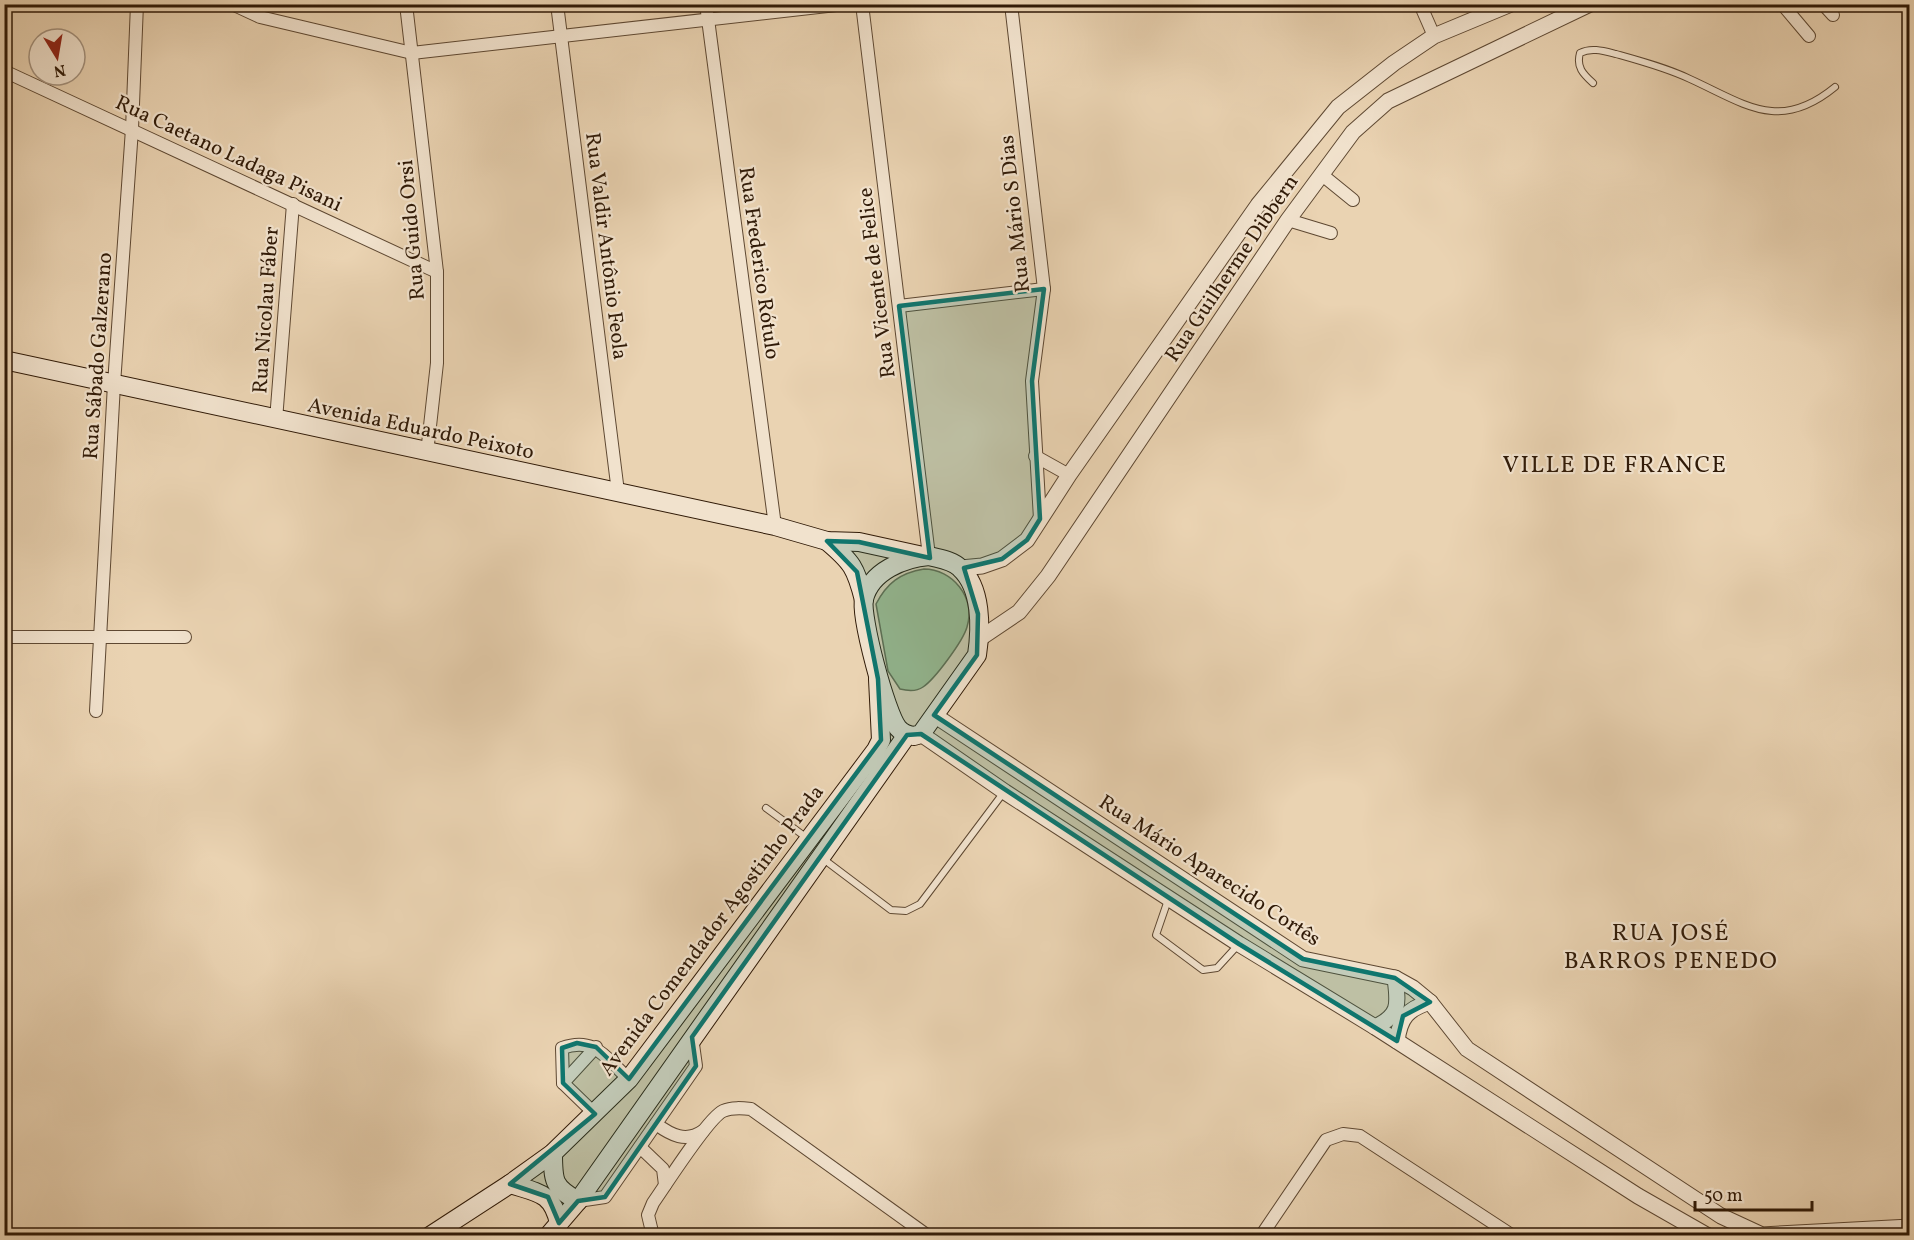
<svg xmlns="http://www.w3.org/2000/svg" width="1914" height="1240" font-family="Vollkorn,serif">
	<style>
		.green { fill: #b1be90; stroke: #706c4c; stroke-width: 1.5 }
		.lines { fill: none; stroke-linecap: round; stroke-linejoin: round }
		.service-casing { stroke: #5e4832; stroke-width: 8 }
		.minor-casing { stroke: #5e4832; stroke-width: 14 }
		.tertiary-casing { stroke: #5e4832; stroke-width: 17 }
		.secondary-casing { stroke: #301a07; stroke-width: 20 }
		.service { stroke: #f1e2cd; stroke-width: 6 }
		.minor { stroke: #f1e2cd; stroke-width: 12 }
		.tertiary { stroke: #f1e2cd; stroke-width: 15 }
		.secondary { stroke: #f1e2cd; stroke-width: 18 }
		.marked { fill: #0f766e; fill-opacity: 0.2; stroke: #0f766e; stroke-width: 4.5; stroke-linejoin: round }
		.labels { text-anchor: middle; stroke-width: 4.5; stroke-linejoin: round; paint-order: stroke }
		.street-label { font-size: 21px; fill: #301a07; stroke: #f1e2cd }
		.quarter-label { font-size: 24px; letter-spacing: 1.5px; fill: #301a07; stroke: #f1e2cd }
	</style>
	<rect width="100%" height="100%" fill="#ead3b2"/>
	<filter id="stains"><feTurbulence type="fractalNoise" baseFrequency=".00333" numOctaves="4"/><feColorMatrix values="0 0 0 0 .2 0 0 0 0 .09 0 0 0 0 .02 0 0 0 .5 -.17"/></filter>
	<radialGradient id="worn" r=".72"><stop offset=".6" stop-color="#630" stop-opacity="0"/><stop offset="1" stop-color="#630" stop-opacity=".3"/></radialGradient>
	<!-- green -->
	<path class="green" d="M 924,569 C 952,569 976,597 967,627 C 963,641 935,679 923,687 C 916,692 908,691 900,689 L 888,671 L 876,604 C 887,583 900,573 924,569 Z"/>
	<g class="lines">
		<defs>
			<g id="service">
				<path d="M 1593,83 C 1583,74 1576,67 1580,53 C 1591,47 1604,51 1616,54 C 1641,61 1667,68 1690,79 C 1745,104 1779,133 1835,87"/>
				<polyline points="766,808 807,838"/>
				<polyline points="822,858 891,910 906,911 920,904 1004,792"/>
				<polyline points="1168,900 1156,935 1203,970 1217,968 1239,944"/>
			</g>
			<g id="minor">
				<polyline points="232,4 260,17 412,53 845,4"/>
				<polyline points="406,4 437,272 437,363 427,453"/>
				<polyline points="557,4 618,492"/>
				<polyline points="706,4 775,526"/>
				<polyline points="862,4 929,556"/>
				<polyline points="1011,4 1044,289 1032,381 1040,519"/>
				<polyline points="1420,4 1434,36"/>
				<polyline points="1782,4 1809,36"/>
				<polyline points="1823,4 1833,15"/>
				<polyline points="4,71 437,272"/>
				<polyline points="1321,174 1353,200"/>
				<polyline points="1288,220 1331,233"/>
				<polyline points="899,306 1044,289"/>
				<polyline points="276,420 293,204"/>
				<polyline points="1035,456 1069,475"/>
				<polyline points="4,637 185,637"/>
				<polyline points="96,711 114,384 132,129 137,4"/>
				<polyline points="563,1083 596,1047"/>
				<path d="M 595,1114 L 563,1083 L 562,1048 C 596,1036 606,1059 629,1079"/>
				<path d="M 656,1124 C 671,1135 686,1143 703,1131"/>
				<polyline points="640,1147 663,1169 665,1185"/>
				<polyline points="578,1201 605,1197 696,1066 692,1037"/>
				<path d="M 653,1236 L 648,1215 L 653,1203 C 665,1186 708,1118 723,1111 C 732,1107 742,1108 751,1109 L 928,1236"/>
				<polyline points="1261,1236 1326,1140 1343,1134 1360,1136 1513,1236"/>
			</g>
			<g id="tertiary">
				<polyline points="961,568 982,566 1002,559 1027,540 1069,475 1258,205 1338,107 1394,63 1434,36 1511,4"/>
				<polyline points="979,639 1019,612 1048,576 1288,220 1353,132 1388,101 1590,4"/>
				<polyline points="934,715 1303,959 1395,978 1413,988 1430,1002 1467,1049 1721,1216 1762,1235 1910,1227"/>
				<polyline points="921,734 1005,792 1239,944 1375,1027 1638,1196 1708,1236"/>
				<path d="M 1375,1027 C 1401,1015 1398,1003 1395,978"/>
				<path d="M 1397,1041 C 1400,1017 1408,1009 1430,1002"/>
			</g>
			<g id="secondary">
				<polyline points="4,360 775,526 827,541 859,542 923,556"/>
				<path d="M 827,541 C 852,562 856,568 864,600"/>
				<path d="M 929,556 C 940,559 952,560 960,568 C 982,588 981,628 977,655 L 921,734 L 914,736 C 908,735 902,733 898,728 C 886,714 860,616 864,599 C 871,571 904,558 929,556 Z"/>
				<path d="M 553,1153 C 553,1181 553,1187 578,1201"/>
				<path d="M 510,1184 C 538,1193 552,1192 559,1223"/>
				<polyline points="430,1236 510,1184 553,1153 629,1079 876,750 881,740 878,679"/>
				<polyline points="548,1236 578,1201 907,735"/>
			</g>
		</defs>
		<!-- service casing -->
		<use href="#service" class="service-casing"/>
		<!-- minor casing -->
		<use href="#minor" class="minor-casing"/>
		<!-- tertiary casing -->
		<use href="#tertiary" class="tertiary-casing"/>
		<!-- secondary casing -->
		<use href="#secondary" class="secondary-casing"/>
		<!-- service -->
		<use href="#service" class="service"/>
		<!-- minor -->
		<use href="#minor" class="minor"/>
		<!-- tertiary -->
		<use href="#tertiary" class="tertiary"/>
		<!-- secondary -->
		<use href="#secondary" class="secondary"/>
	</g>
	<!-- marked area -->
	<path class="marked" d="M 1044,289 L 1032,381 L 1040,519 L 1027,540 L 1002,559 L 964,568 L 978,614 L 977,655 L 934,715 L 1303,959 L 1395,978 L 1430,1002 L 1403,1016 L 1397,1041 L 1239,944 L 921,734 L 907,735 L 692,1037 L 696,1066 L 605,1197 L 578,1201 L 559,1223 L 548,1197 L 510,1184 L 595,1114 L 563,1083 L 562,1048 L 577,1043 L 596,1047 L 629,1079 L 881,740 L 878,679 L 857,572 L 827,541 L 859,542 L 930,558 L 899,306 Z"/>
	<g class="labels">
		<!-- street labels -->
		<g class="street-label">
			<text transform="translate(229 153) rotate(25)" y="7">Rua Caetano Ladaga Pisani</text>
			<text transform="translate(1014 214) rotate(-96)" y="7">Rua Mário S Dias</text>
			<text transform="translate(411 230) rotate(-95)" y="7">Rua Guido Orsi</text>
			<text transform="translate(607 246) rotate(83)" y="7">Rua Valdir Antônio Feola</text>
			<text transform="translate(760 263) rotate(82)" y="7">Rua Frederico Rótulo</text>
			<text transform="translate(1231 268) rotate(-56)" y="7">Rua Guilherme Dibbern</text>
			<text transform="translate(876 283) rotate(-97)" y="7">Rua Vicente de Felice</text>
			<text transform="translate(265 310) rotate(-86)" y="7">Rua Nicolau Fáber</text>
			<text transform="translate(97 356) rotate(-86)" y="7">Rua Sábado Galzerano</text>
			<text transform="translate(421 428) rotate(12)" y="7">Avenida Eduardo Peixoto</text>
			<text transform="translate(1210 870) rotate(33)" y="7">Rua Mário Aparecido Cortês</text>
			<text transform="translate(711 930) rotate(-53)" y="7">Avenida Comendador Agostinho Prada</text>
		</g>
		<!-- quarter labels -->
		<g class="quarter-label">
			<text x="1615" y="472">VILLE DE FRANCE</text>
			<text x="1671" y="940">RUA JOSÉ<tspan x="1671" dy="28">BARROS PENEDO</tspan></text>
		</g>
	</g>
	<!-- margin -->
	<rect width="1914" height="1240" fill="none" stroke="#ead3b2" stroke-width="24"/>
	<rect x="6" y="6" width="1902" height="1228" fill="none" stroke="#301a07" stroke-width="3"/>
	<rect x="12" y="12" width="1890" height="1216" fill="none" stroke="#301a07" stroke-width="1.5"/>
	<!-- north arrow -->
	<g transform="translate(57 57) rotate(169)"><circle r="28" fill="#f1e2cd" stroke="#a4927e" stroke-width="1.5"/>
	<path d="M0-4.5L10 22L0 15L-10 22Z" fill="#8f2418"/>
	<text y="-9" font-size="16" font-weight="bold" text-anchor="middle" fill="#301a07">N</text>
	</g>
	<!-- scale -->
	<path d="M1695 1201v9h117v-9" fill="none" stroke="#301a07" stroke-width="3"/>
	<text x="1704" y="1201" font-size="18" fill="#301a07" stroke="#f1e2cd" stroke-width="4.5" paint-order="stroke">50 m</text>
	<rect width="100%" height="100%" filter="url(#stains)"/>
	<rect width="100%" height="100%" fill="url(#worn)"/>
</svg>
